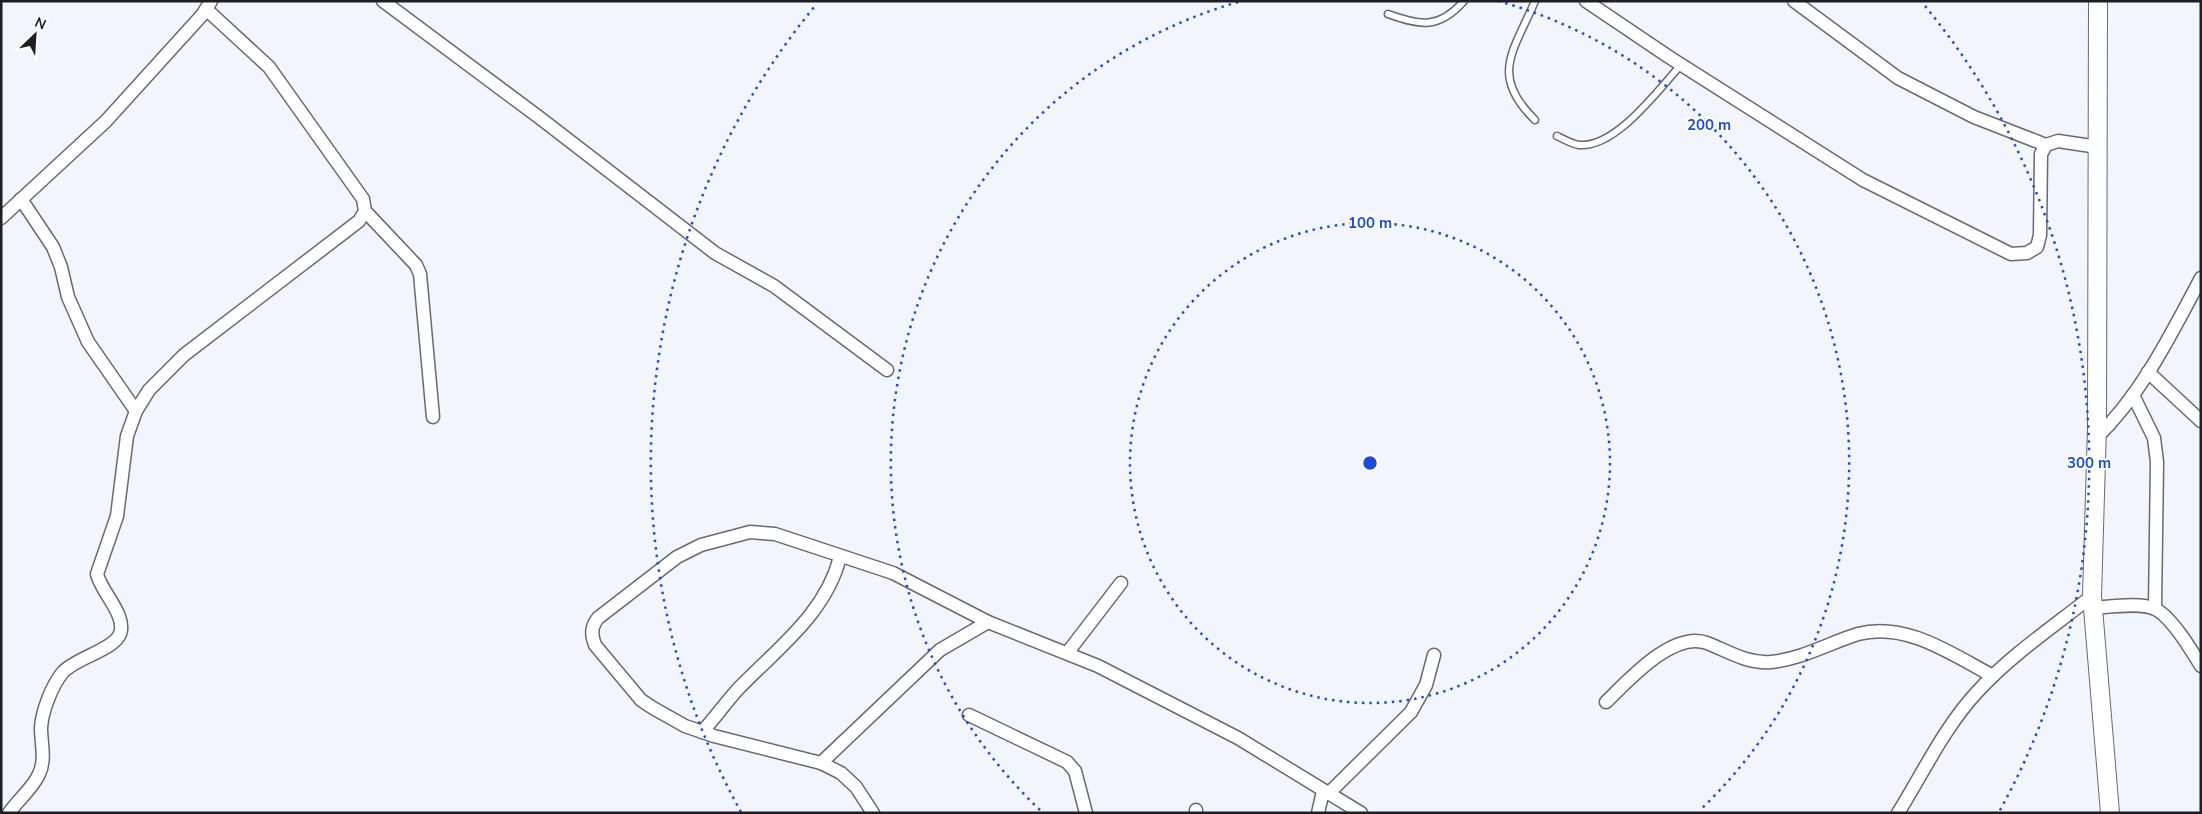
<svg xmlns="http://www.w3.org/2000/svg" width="2202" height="814" font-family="'Nunito Sans',sans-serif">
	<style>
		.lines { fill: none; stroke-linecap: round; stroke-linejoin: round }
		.lane-casing { stroke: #676a74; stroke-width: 9 }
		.street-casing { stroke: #676a74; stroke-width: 15 }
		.secondary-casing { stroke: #676a74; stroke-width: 20 }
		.lane { stroke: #fff; stroke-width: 6 }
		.street { stroke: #fff; stroke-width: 12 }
		.secondary { stroke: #fff; stroke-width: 18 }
		.ring { fill: none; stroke: #1d4ed8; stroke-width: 2.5; stroke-dasharray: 2.5 5 }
		.centre { fill: #1d4ed8; stroke: #fff; stroke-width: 2.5 }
		.ring-label { font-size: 15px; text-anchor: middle; font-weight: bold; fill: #1d4ed8; stroke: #fff; stroke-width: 4; stroke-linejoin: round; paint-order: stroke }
	</style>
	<rect width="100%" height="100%" fill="#f2f5fe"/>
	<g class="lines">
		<defs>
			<g id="lane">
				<path d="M 1535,1 C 1514,51 1489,75 1535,120"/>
				<path d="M 1388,14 C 1421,26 1439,29 1464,1"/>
				<path d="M 1557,136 C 1563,139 1572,144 1579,145 C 1616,148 1658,90 1681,65"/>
			</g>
			<g id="street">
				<polyline points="383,1 540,118 715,253 774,286 887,370"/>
				<polyline points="1586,1 1669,57 1863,180 2011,254 2027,253 2037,247 2040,235 2041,154 2046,145 2058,141 2098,147"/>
				<polyline points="1794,1 1898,78 1974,117 2046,145"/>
				<polyline points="21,199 53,247 61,267 68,297 88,342 136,411"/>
				<polyline points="365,211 416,265 420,274 433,417"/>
				<polyline points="1,218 106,121 203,14 211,1"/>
				<polyline points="2148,372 2201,421"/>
				<polyline points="2133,395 2154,438 2157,462 2155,608"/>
				<path d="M 2096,438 C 2142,394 2171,334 2201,278"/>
				<path d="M 2093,608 C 2109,607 2141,602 2155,609 C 2171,616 2192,651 2201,666"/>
				<polyline points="1068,652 1121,583"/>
				<path d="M 1606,702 C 1628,681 1673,630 1707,643 C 1728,651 1747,664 1771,662 C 1802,659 1829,643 1858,634 C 1906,621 1953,655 1993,676"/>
				<polyline points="969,715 1067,762 1075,771 1086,813"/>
				<path d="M 702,732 C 715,718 726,702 739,688 C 778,648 826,613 840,557"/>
				<polyline points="821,763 940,650 988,622"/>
				<polyline points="1328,794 1411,712 1426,685 1434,655"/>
				<polyline points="1196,810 1196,813"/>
				<path d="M 9,813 C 18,800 33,788 39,774 C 46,760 41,743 41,728 C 42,711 52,685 63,672 C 76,658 113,650 120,634 C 127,615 101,592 97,574 L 117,516 L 127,436 L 136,411 L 149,390 L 184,355 L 359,221 L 365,211 L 363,199 L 269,67 L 206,9"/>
				<path d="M 873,813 L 856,787 L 841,773 L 821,763 L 714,736 L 685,726 L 653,708 L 641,700 L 595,645 C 591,634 591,627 598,618 L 677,557 L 701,545 L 750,532 L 775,534 L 893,573 L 988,622 L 1098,666 L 1238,738 L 1361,813"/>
				<polyline points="1318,813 1323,791"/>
				<path d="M 1898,813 C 1923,773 1945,726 1978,691 C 2011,655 2053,627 2092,596"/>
			</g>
			<polyline id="secondary" points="2098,1 2097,427 2092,596 2110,813"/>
		</defs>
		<!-- lane casing -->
		<use href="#lane" class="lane-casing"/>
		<!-- street casing -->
		<use href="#street" class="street-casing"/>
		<!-- secondary casing -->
		<use href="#secondary" class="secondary-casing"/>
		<!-- lane -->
		<use href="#lane" class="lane"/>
		<!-- street -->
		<use href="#street" class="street"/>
		<!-- secondary -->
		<use href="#secondary" class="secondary"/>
	</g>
	<!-- distance rings -->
	<g class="ring">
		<circle cx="1370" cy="463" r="240"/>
		<path d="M1040 810A479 479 0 0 1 1242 1M1498 1A479 479 0 0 1 1700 810"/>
		<path d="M741 812A719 719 0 0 1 815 6M1925 6A719 719 0 0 1 1999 812"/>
	</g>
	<circle cx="1370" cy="463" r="8" class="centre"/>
	<g class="ring-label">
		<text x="1709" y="130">200 m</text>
		<text x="1370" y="228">100 m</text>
		<text x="2089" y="468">300 m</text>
	</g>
	<!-- border -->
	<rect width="2202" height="814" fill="none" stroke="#1e1f23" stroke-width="5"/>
	<!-- north arrow -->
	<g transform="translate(35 35) rotate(25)" stroke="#ffffff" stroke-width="4" paint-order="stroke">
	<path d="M0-4L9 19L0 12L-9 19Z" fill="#1e1f23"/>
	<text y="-8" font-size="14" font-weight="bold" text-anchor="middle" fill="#1e1f23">N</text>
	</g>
</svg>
